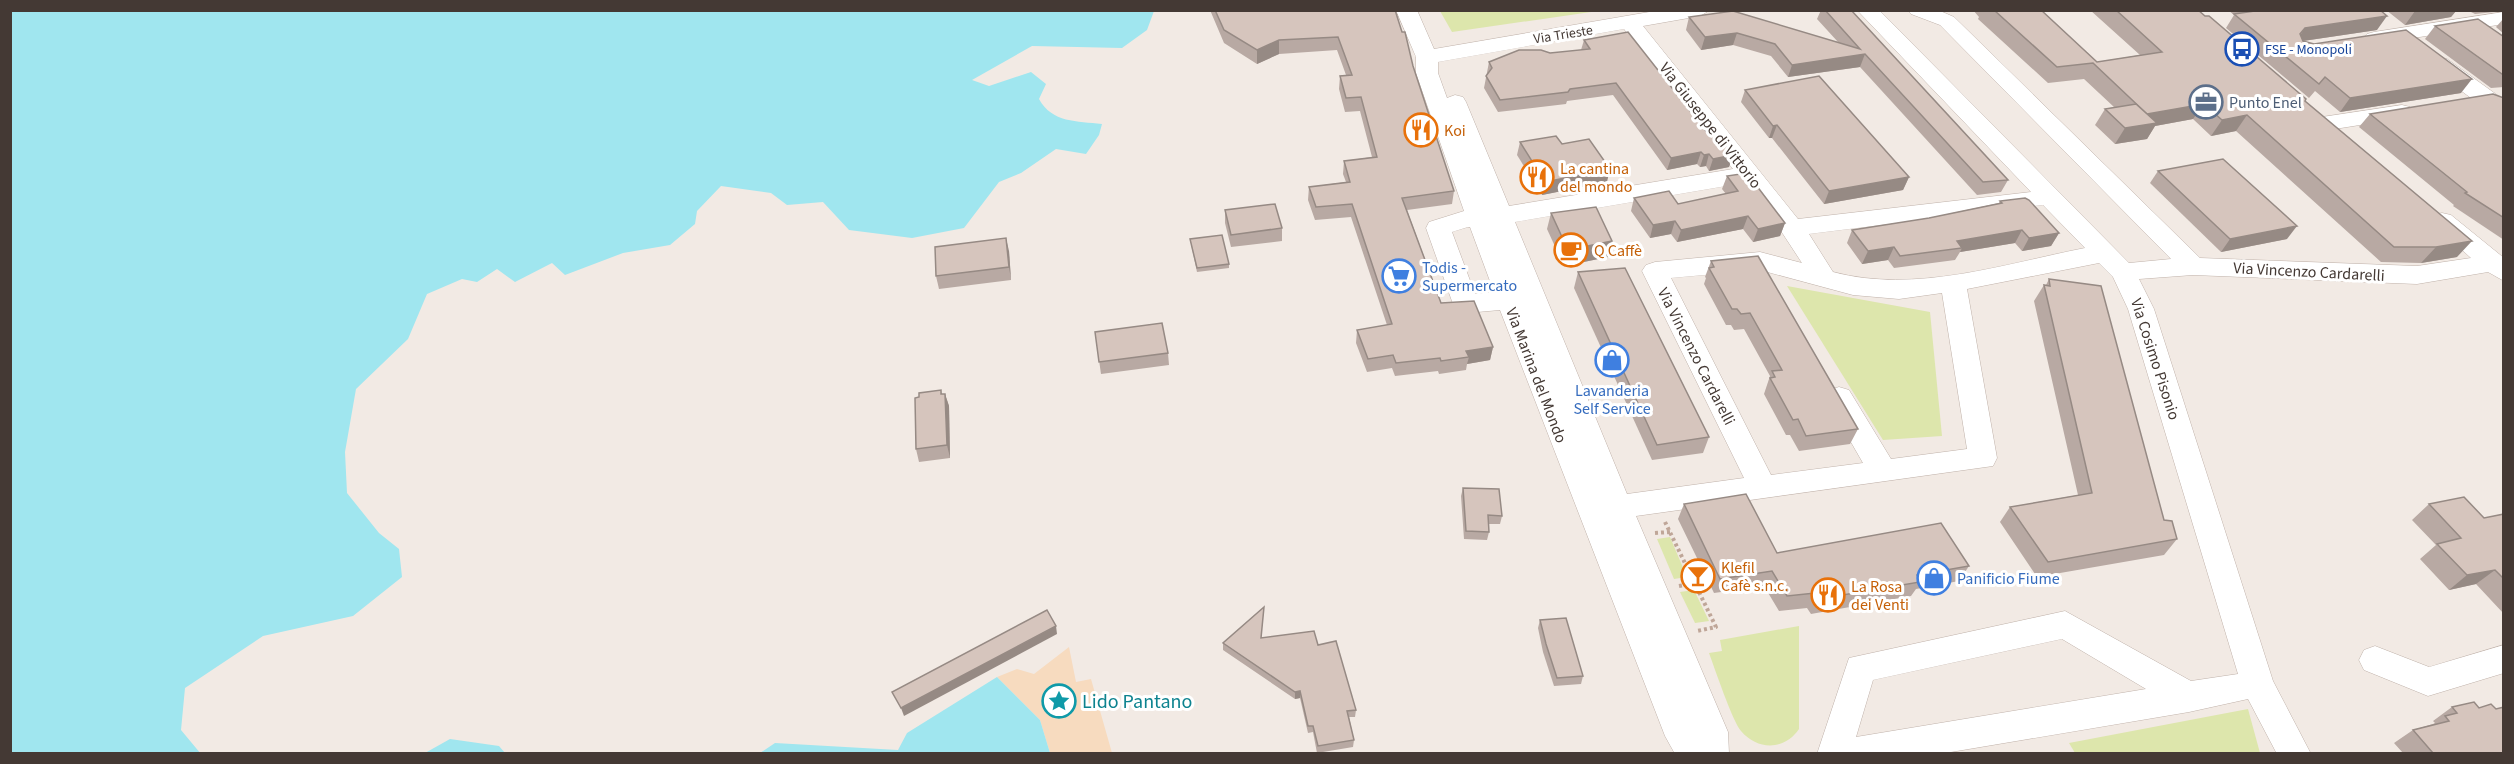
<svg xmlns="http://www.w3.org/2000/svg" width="2514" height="764" font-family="'Source Sans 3',sans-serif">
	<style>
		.green { fill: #dde6ac }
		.sand { fill: #f7dbbf }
		.water { fill: #a0e6ef }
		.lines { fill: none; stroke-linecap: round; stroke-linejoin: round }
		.minor-casing { stroke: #c0b2aa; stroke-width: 1 }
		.path { stroke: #bfa698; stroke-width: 4; stroke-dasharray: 3 3; stroke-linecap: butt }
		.minor { fill: #fff; fill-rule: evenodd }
		.wall { fill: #b8a9a3 }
		.shaded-wall { fill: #968a84 }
		.building { fill: #d6c5bd; stroke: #968a84; stroke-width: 1.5 }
		.labels { text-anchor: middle; stroke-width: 6; stroke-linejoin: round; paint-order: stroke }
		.far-street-label { font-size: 14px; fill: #443934; stroke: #fff }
		.far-transit-label { font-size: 14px; fill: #164399; stroke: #fff; text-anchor: start }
		.service-label { font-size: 16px; fill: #4e5e75; stroke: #fff; text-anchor: start }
		.street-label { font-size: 16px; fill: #443934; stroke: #fff }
		.food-label { font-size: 16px; fill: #c56008; stroke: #fff; text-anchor: start }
		.shop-label { font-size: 16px; fill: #366cbe; stroke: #fff; text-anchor: start }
		.near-culture-label { font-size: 20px; fill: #0d838f; stroke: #fff; text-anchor: start }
	</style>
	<rect width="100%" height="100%" fill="#f2eae4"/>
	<!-- green -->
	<g class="green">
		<polygon points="1440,11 1598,11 1452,32"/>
		<polygon points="1787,286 1930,312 1942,436 1883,440"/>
		<polygon points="1670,537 1687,577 1674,579 1657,539"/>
		<polygon points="1694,590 1709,621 1695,623 1680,592"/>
		<path d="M 1799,626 L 1799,729 C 1785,750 1758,751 1741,731 C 1732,720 1715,669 1709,653 L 1722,651 L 1720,640 Z"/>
		<polygon points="2248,709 2260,753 2075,753 2069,743"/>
	</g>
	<!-- sand -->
	<polygon class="sand" points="1069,647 1076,682 1091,679 1112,753 1050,753 1040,720 997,677 1017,669 1034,674"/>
	<!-- water -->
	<g class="water">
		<path d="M 10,11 L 11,10 L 1154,11 L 1147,30 L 1122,48 L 1032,46 L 972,80 L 989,86 L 1031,72 L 1046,84 L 1039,99 C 1052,123 1077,121 1102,124 L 1099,135 L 1086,154 L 1056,149 L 1021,173 L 999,182 L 964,228 L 912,238 L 849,230 L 823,202 L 787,205 L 771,193 L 721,186 L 697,211 L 695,224 L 670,245 L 623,253 L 565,275 L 552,263 L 515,282 L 497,269 L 477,282 L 462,279 L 427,294 L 408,339 L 356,389 L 345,452 L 347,493 L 379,533 L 399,549 L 402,577 L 353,616 L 263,636 L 185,688 L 181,730 L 201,754 L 11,753 Z"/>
		<polygon points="997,677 1040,720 1050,753 760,753 775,743 898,750 907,733"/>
		<polygon points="450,739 499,746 505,753 425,753"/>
	</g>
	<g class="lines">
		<defs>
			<g id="minor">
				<path d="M 1396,10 L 1417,10 L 1434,49 L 1661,10 L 1710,10 L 1700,16 L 1643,26 L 1798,219 L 2031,192 L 1857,10 L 1879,10 L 2129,263 L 2171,259 L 1940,25 L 1911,14 L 1908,10 L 1938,10 L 1954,17 L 2200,258 L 2417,266 L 2471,258 L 2430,221 L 2433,215 L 2442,213 L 2451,215 L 2504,258 L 2504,281 L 2488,272 L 2417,284 L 2193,275 L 2139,279 L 2154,309 L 2273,681 L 2311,754 L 2277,754 L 2248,699 L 2189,712 L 1939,754 L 1817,754 L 1849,658 L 2065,611 L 2191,681 L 2238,674 L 2128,309 L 2113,277 L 2099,263 L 1967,289 L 1997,458 L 1993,466 L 1636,516 L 1728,732 L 1729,754 L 1675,754 L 1665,736 L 1500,310 L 1466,313 L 1457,311 L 1453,304 L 1426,228 L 1429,222 L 1464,211 L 1416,73 L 1416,57 ZM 1624,29 L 1733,169 L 1509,206 L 1466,102 L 1463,97 L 1455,95 L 1447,98 L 1438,73 L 1438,62 ZM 1744,183 L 1783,234 L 1802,263 L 1760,252 L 1655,262 L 1646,265 L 1642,271 L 1744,478 L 1627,494 L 1515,222 ZM 2043,205 L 2085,248 C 2004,264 1915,294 1833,272 L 1809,234 ZM 1468,227 L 1470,227 L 1494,292 L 1475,294 L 1452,232 ZM 1760,270 L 1853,295 L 1899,299 L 1942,293 L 1967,449 L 1891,459 L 1849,390 L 1839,387 L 1829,390 L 1825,397 L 1863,463 L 1771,475 L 1671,278 ZM 2062,639 L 2146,689 L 1856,737 L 1873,680 Z"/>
				<polygon points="2504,12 2504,24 2374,44 2367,42 2363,38 2367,34 2374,32"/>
				<polygon points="2439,57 2447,59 2504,100 2504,118 2496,116 2431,69 2428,64 2431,59"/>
				<polygon points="2402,105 2410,107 2413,112 2410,117 2322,131 2314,129 2311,124 2314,119 2322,117"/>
				<polygon points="2504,645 2504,673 2428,696 2364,670 2359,660 2364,650 2375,646 2429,667"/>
			</g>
		</defs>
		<!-- minor casing -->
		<use href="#minor" class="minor-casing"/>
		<!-- path -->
		<g class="path">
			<polyline points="1665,522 1716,627 1697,631"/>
			<polyline points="1655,533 1670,532"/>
			<polyline points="1679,586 1695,583"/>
		</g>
		<!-- minor -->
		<use href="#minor" class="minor"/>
	</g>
	<!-- wall -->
	<g class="wall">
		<polygon points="1210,10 1395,10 1454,191 1452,204 1407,210 1441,303 1493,347 1490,360 1467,364 1466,370 1439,374 1438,371 1395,376 1392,368 1367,372 1356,343 1357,330 1387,325 1351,217 1315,220 1308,200 1309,187 1346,182 1343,174 1344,161 1372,157 1360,111 1345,112 1339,89 1340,76 1346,75 1337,50 1279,54 1257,64 1224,43"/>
		<polygon points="1821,10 1851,10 2008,180 2001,192 1977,195 1860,67 1788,77 1771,56 1733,45 1701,50 1686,30 1689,17 1838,42 1817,19"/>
		<polygon points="1973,10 2041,10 2097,62 2140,55 2090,10 2198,10 2305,101 2457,257 2421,263 2381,262 2236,131 2211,136 2193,119 2155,126 2147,139 2115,144 2095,125 2105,109 2114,107 2084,79 2048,83 1978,19 1979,17"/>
		<polygon points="2228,10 2380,10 2377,30 2303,41 2461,93 2340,112 2315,91 2309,98 2226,28 2234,15"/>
		<polygon points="2386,10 2458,10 2456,11 2451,17 2405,25"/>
		<polygon points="2467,10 2504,10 2504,11 2475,14"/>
		<polygon points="2504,18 2504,34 2496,27"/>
		<polygon points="2435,26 2504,37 2504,87 2491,88 2425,39"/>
		<polygon points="1584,40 1709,135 1733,155 1729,167 1709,171 1706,166 1700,167 1697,164 1667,170 1613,95 1567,101 1566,104 1498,112 1484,88 1489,62 1581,50"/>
		<polygon points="1745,90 1909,177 1903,190 1824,204 1772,138 1769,138 1741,102"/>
		<polygon points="2504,98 2504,240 2453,206 2454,205 2359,127 2370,114"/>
		<polygon points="1520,142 1562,144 1607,182 1542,195 1517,155"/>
		<polygon points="2158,171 2287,239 2221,252 2150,183"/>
		<polygon points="1727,176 1785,223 1780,236 1753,242 1743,229 1677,242 1671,234 1650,238 1631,211 1634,198 1678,204 1726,194 1722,189"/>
		<polygon points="2000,201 2059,233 2051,246 2022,251 2015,243 1960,252 1955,260 1894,268 1888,260 1862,264 1847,243 1852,230 1929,218 1999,203"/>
		<polygon points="1225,210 1282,228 1282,241 1231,247 1225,223"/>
		<polygon points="1551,213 1608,257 1564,266 1547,229"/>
		<polygon points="1190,239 1229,264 1229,268 1197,272"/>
		<polygon points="1009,251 1011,280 939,289 936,276"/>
		<polygon points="1711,261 1858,429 1850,444 1799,451 1790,435 1786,435 1764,394 1770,376 1744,329 1734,330 1731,325 1726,325 1704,284 1706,278 1705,277"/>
		<polygon points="1578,272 1709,437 1703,453 1652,460 1574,288"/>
		<polygon points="2049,279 2164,520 2177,539 2164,555 2037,577 2000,522 2010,507 2078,495 2034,301 2044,285 2046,285"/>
		<polygon points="1095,332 1168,353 1169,365 1101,374"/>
		<polygon points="941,390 942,394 945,394 949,406 950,458 919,462 916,449 919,397"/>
		<polygon points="1463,488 1502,516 1500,524 1488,524 1489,532 1487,540 1464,539 1461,496"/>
		<polygon points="1684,504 1777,553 1969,566 1959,581 1916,589 1911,596 1811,614 1807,608 1779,611 1764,586 1714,593 1678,519"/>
		<polygon points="2429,504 2484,518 2504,514 2504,614 2476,584 2449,590 2420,559 2436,545 2412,520"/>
		<polygon points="1264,607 1261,638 1318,645 1356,710 1355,717 1349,717 1354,740 1353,747 1317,753 1313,732 1308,733 1300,698 1295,699 1223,650 1223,643"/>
		<polygon points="1540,620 1583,676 1581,684 1554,686 1543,652 1538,628"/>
		<polygon points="2452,707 2479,708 2496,709 2504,753 2403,753 2394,743 2413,730 2433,724 2435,723 2433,721"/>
	</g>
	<!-- shaded-wall -->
	<g class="shaded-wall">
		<polygon points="2418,10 2458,10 2456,11 2451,17 2405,25 2415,11"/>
		<polygon points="2387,16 2377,30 2296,42 2305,28"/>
		<polygon points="1737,33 1733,45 1701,50 1705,37"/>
		<polygon points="1279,40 1279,54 1257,64 1257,50"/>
		<polygon points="1865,54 1860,67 1788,77 1792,65"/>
		<polygon points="2472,79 2461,93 2340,112 2350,98"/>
		<polygon points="2204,104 2193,119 2155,126 2147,139 2115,144 2125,128 2147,114"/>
		<polygon points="2247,115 2236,131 2211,136 2222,120"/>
		<polygon points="1777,125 1772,138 1769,138 1773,126"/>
		<polygon points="1701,152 1697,164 1667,170 1671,158"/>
		<polygon points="1709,154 1706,166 1700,167 1704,155"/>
		<polygon points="1733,155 1729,167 1709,171 1713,159"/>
		<polygon points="1610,169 1607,182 1542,195 1545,182"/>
		<polygon points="1909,177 1903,190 1824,204 1829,191"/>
		<polygon points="1748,216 1743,229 1677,242 1681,230"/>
		<polygon points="1675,221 1671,234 1650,238 1653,225"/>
		<polygon points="1785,223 1780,236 1753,242 1758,229"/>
		<polygon points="2297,226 2287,239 2221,252 2230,239"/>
		<polygon points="2022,230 2015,243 1960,252 1962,248 1957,241"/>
		<polygon points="2059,233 2051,246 2022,251 2029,238"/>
		<polygon points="1006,238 1009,251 1011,280 1009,267"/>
		<polygon points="1612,241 1608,257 1564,266 1568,250"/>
		<polygon points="2472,241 2457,257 2421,263 2436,247"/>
		<polygon points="1894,247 1888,260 1862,264 1868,251"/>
		<polygon points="1493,347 1490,360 1467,364 1469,357 1466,351"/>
		<polygon points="945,394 949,406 950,458 947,445"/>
		<polygon points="2495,570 2476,584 2449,590 2467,575"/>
		<polygon points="1056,626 1057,634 904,716 901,708"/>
		<polygon points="1300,691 1300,698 1295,699 1295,692"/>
	</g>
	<!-- building -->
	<g class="building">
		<polygon points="1215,10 1395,10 1402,32 1405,32 1413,66 1454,191 1402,198 1441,303 1474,301 1493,347 1466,351 1469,357 1441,361 1440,358 1396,363 1393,355 1368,359 1357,330 1392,324 1352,204 1316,207 1309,187 1350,182 1344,161 1377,157 1361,97 1346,98 1340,76 1352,75 1338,37 1279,40 1257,50 1224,30"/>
		<polygon points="1825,10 1851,10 2008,180 1983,182 1865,54 1792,65 1775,44 1737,33 1705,37 1689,17 1733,11 1860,49"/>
		<polygon points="1994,10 2041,10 2097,62 2162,52 2116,10 2198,10 2205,16 2209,16 2306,99 2305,101 2472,241 2436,247 2394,247 2247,115 2222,120 2204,104 2147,114 2093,63 2057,67"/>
		<polygon points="2254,10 2380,10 2387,16 2305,28 2300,34 2303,41 2314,44 2406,30 2472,79 2350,98 2325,77 2319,84 2234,14 2255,11"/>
		<polygon points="2478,19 2504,37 2504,74 2502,74 2435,26"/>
		<polygon points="1628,32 1709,135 1716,134 1733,155 1713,159 1709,154 1704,155 1701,152 1671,158 1616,83 1570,89 1568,92 1500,100 1486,76 1492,68 1489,62 1519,50 1541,50 1550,53 1590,49 1584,40"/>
		<polygon points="1819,76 1909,177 1829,191 1777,125 1773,126 1745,90"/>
		<polygon points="2493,94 2504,98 2504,218 2465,193 2467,192 2370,114"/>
		<polygon points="2136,104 2157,123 2125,128 2105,109"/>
		<polygon points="1556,136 1562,144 1589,139 1610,169 1545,182 1520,142"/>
		<polygon points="2223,159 2297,226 2230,239 2158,171"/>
		<polygon points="1747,173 1785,223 1758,229 1748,216 1681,230 1675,221 1653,225 1634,198 1669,191 1678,204 1738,191 1727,176"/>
		<polygon points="2025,198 2029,200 2059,233 2029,238 2022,230 1957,241 1962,248 1900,256 1894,247 1868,251 1852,230 1929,218 2002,203 2000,201"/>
		<polygon points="1275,204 1282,228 1231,235 1225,210"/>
		<polygon points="1596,207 1612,241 1568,250 1551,213"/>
		<polygon points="1222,235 1229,264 1197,268 1190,239"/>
		<polygon points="1006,238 1009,267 936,276 935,247"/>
		<polygon points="1758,256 1858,429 1806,436 1798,419 1793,420 1770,378 1775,377 1772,371 1782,370 1750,313 1741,314 1737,309 1732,309 1709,268 1714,267 1711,261"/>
		<polygon points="1625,268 1709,437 1657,445 1578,272"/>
		<polygon points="2049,279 2101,286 2164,520 2172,521 2177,539 2048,562 2010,507 2092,493 2044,285 2050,286"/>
		<polygon points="1162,323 1168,353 1099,362 1095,332"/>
		<polygon points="941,390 941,394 945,394 947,445 916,449 915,398 919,397 919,393"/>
		<polygon points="1463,488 1499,489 1502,516 1488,515 1489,532 1466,531"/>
		<polygon points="1746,494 1777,553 1941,523 1969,566 1917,575 1920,582 1819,599 1815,593 1787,596 1772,571 1720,579 1684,504"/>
		<polygon points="2464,497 2484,518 2504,514 2504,579 2495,570 2467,575 2437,544 2461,538 2429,504"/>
		<polygon points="1264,607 1261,638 1314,631 1318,645 1336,641 1356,710 1347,711 1354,740 1318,746 1313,726 1308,726 1300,691 1295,692 1223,643"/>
		<polygon points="1047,610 1056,626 901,708 892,692"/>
		<polygon points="1566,618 1583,676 1557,678 1546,644 1540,620"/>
		<polygon points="2474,702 2479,708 2491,704 2496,709 2504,707 2504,753 2433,753 2413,730 2449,721 2445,716 2457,713 2452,707"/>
	</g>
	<!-- icons -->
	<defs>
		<symbol id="bus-ring" viewBox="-11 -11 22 22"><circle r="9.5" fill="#fff" stroke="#1a4fb4" stroke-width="1.5"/><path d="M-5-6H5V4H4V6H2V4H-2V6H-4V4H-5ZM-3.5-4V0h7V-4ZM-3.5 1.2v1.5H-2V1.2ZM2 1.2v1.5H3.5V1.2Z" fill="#1a4fb4"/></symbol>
		<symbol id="office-ring" viewBox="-11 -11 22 22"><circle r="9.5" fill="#fff" stroke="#5c6f8a" stroke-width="1.5"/><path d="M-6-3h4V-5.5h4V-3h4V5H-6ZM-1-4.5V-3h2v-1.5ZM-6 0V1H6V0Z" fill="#5c6f8a"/></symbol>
		<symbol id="restaurant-ring" viewBox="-11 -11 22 22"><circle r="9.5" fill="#fff" stroke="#e8710a" stroke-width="1.5"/><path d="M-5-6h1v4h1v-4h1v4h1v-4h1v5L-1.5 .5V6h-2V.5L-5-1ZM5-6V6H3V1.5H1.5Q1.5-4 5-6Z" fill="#e8710a"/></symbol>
		<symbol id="cafe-ring" viewBox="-11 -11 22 22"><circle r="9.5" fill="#fff" stroke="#e8710a" stroke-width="1.5"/><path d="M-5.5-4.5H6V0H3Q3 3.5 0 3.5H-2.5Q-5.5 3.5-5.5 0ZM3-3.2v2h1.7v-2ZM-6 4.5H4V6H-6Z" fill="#e8710a"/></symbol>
		<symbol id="supermarket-ring" viewBox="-11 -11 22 22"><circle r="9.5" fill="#fff" stroke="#3f7fe0" stroke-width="1.5"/><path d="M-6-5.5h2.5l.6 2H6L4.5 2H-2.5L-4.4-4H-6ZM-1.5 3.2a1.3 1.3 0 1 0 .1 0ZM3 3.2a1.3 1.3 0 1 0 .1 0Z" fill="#3f7fe0"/></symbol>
		<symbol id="shop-ring" viewBox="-11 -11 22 22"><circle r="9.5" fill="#fff" stroke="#3f7fe0" stroke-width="1.5"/><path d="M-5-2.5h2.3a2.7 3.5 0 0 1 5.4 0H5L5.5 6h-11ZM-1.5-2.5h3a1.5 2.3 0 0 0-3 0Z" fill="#3f7fe0"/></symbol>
		<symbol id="bar-ring" viewBox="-11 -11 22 22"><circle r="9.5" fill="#fff" stroke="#e8710a" stroke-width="1.5"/><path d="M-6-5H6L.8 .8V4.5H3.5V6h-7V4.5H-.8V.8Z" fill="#e8710a"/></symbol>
		<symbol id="sight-ring" viewBox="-11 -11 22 22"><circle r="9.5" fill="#fff" stroke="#0f9aa8" stroke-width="1.5"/><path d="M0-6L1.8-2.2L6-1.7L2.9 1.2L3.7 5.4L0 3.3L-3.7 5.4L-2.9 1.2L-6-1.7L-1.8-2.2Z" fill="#0f9aa8"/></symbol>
	</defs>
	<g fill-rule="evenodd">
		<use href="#bus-ring" x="2223" y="30" width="38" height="38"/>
		<use href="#office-ring" x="2187" y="83" width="38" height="38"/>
		<use href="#restaurant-ring" x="1402" y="111" width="38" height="38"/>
		<use href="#restaurant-ring" x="1518" y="158" width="38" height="38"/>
		<use href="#cafe-ring" x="1552" y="231" width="38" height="38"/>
		<use href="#supermarket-ring" x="1380" y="257" width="38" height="38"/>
		<use href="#shop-ring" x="1593" y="341" width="38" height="38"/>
		<use href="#bar-ring" x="1679" y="557" width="38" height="38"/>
		<use href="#shop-ring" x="1915" y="559" width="38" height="38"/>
		<use href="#restaurant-ring" x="1809" y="576" width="38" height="38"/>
		<use href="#sight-ring" x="1040" y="682" width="38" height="38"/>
	</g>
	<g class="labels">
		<!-- far-street labels -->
		<g class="far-street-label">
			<text transform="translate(1563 34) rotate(-9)" y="5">Via Trieste</text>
		</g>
		<!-- far-transit labels -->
		<g class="far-transit-label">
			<text x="2265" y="54">FSE - Monopoli</text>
		</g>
		<!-- service labels -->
		<g class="service-label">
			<text x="2229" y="108">Punto Enel</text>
		</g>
		<!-- street labels -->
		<g class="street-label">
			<text transform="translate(1711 125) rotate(52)" y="6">Via Giuseppe di Vittorio</text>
			<text transform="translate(2309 271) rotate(3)" y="6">Via Vincenzo Cardarelli</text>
			<text transform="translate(1697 356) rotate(63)" y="6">Via Vincenzo Cardarelli</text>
			<text transform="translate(2156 359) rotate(72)" y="6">Via Cosimo Pisonio</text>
			<text transform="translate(1537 375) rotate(69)" y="6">Via Marina del Mondo</text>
		</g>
		<!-- food labels -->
		<g class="food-label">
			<text x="1444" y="136">Koi</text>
			<text x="1560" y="174">La cantina<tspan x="1560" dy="18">del mondo</tspan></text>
			<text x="1594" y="256">Q Caffè</text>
			<text x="1721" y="573">Klefil<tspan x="1721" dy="18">Cafè s.n.c.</tspan></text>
			<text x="1851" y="592">La Rosa<tspan x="1851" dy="18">dei Venti</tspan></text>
		</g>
		<!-- shop labels -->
		<g class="shop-label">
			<text x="1422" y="273">Todis -<tspan x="1422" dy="18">Supermercato</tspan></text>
			<text x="1612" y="396" text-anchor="middle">Lavanderia<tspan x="1612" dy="18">Self Service</tspan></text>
			<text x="1957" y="584">Panificio Fiume</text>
		</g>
		<!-- near-culture labels -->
		<g class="near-culture-label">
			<text x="1082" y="708">Lido Pantano</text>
		</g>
	</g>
	<!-- border -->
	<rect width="2514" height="764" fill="none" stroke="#443934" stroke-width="24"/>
</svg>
